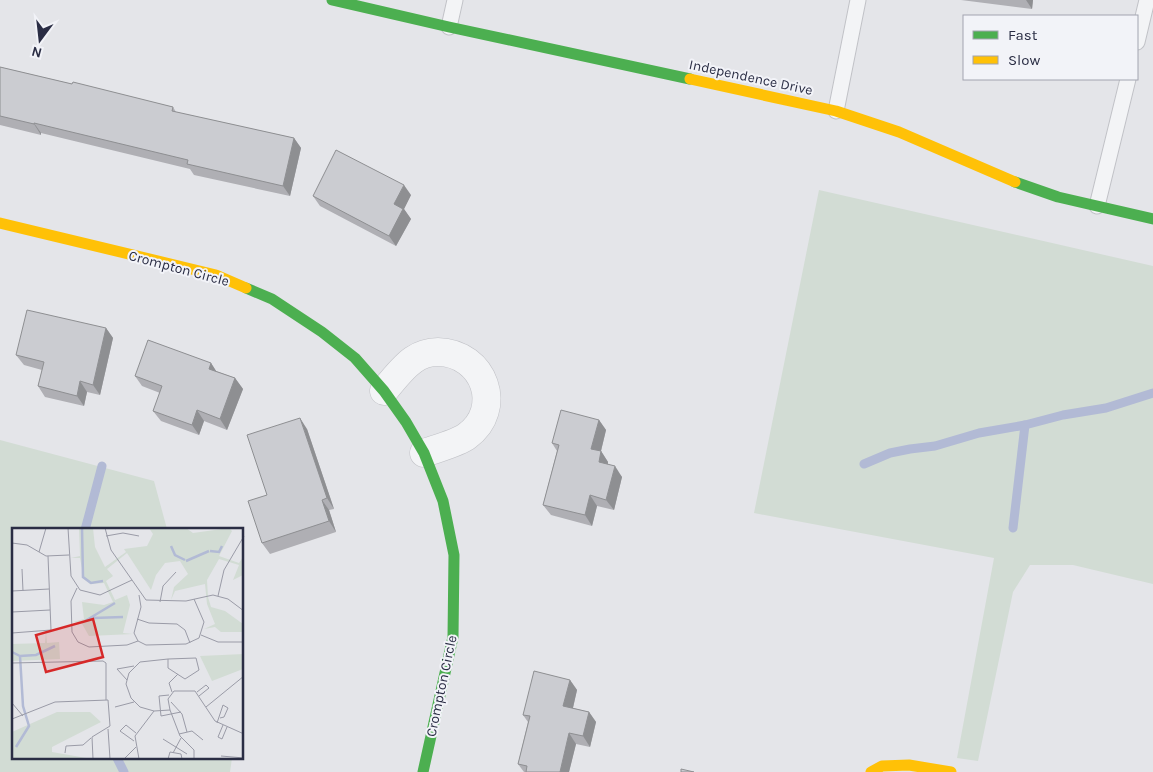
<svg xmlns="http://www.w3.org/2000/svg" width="1153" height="772" font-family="Karla,sans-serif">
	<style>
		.green { fill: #d2dcd4 }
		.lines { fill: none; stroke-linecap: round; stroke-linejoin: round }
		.stream { stroke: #b2bad5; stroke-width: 9 }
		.lane-casing { stroke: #c1c2c7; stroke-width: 17 }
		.street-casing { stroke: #c1c2c7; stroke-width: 29 }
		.lane { stroke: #f3f4f6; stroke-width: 15 }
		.street { stroke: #f3f4f6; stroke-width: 28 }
		.fast { stroke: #4caf50; stroke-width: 11 }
		.slow { stroke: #ffc107; stroke-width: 11 }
		.wall { fill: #afafb4 }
		.shaded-wall { fill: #8e8f92 }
		.building { fill: #cbccd1; stroke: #8e8f92 }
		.labels { text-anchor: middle; stroke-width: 4; stroke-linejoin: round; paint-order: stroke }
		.street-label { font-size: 14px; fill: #2a2d44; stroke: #f2f3f8 }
		.inset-river { fill: none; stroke: #b2bad5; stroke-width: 2.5 }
		.inset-road { fill: none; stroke: #9a9ba7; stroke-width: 1 }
		.view { fill: #d62828; fill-opacity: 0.15; stroke: #d62828; stroke-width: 2.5 }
		.inset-edge { fill: none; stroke: #2a2d44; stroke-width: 2.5 }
	</style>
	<rect width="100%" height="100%" fill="#e4e5e9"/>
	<!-- green -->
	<g class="green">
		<polygon points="819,190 1153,266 1153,584 1073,565 1030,565 1013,592 978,761 957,758 994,558 754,513"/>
		<polygon points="0,440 154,481 167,529 14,530 14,758 232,758 230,772 0,772"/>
	</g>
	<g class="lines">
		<!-- stream -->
		<g class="stream">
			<polyline points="864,464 890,453 910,449 935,446 979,433 1025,425 1063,415 1106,408 1153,393"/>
			<polyline points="1013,528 1025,425"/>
			<polyline points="85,530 102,466"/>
			<polyline points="117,758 124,772"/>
		</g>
		<defs>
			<g id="lane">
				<polyline points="449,27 455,0"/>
				<polyline points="1137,42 1147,0"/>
				<polyline points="836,111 858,0"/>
				<polyline points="1097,206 1128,79"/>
			</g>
			<path id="street" d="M 384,391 C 392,381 403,367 413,360 C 420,355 430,352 438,352 C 485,353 504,409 467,436 C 458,443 435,449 424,453"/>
		</defs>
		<!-- lane casing -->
		<use href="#lane" class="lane-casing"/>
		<!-- street casing -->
		<use href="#street" class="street-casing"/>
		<!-- lane -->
		<use href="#lane" class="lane"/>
		<!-- street -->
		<use href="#street" class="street"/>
		<!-- fast -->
		<g class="fast">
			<polyline points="332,0 449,27 690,79"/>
			<polyline points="1015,182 1058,197 1153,219"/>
			<polyline points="246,288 272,299 322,332 355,358 384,391 406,422 424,453 443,501 454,555 453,637 423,772"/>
		</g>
		<!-- slow -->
		<g class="slow">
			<polyline points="690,79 836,111 899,132 1015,182"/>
			<polyline points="0,223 216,275 246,288"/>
			<polyline points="871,772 882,766 909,765 951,772"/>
		</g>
	</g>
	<!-- wall -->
	<g class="wall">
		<polygon points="961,0 1033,0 1032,9"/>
		<polygon points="0,67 72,84 173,107 176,112 294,138 301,148 290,196 194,175 190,169 41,133 41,135 0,125"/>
		<polygon points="411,195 404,209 411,219 396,246 320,206 313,196"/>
		<polygon points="106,328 113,338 100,395 87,392 84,406 45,397 38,386 42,370 24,365 16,355"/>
		<polygon points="211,363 216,371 235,378 243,389 227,430 204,421 199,435 161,421 153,411 160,393 142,386 135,376"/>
		<polygon points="599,420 606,430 601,451 608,462 608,465 622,477 614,510 597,506 592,526 551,515 543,505 557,451 552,443"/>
		<polygon points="307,429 334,509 329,510 336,532 270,554 262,543 267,495"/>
		<polygon points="570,680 577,690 573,708 589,712 596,722 590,747 576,744 569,772 524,772 518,764 528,722 523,715"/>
	</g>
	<!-- shaded-wall -->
	<g class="shaded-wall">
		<polygon points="1026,0 1033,0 1032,9"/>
		<polygon points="34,123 41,133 41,135 34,124"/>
		<polygon points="294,138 301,148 290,196 283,186"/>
		<polygon points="404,185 411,195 404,209 411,219 396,246 389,236 394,204"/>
		<polygon points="106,328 113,338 100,395 93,385"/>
		<polygon points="211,363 218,374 209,369"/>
		<polygon points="235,378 243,389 227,430 220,419"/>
		<polygon points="80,381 87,392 84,406 77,396"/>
		<polygon points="197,410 204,421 199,435 192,425"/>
		<polygon points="300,418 307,429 334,509 327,498"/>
		<polygon points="599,420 606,430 599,459 591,449"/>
		<polygon points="601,451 608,462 606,472 599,462"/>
		<polygon points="615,466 622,477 614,510 606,500"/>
		<polygon points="590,495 597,506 592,526 585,515"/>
		<polygon points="322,500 329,510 336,532 329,521"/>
		<polygon points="570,680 577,690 571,716 563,706"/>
		<polygon points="589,712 596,722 590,747 583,736"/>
		<polygon points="569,733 576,744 569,772 560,772"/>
	</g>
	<!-- building -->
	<g class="building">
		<polygon points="0,67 72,84 73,82 173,107 172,111 294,138 283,186 187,164 188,160 34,123 34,124 0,116"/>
		<polygon points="336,150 404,185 394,204 403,209 389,236 313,196"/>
		<polygon points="27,310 106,328 93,385 80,381 77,396 38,386 44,362 16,355"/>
		<polygon points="148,340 211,363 209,369 235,378 220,419 197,410 192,425 153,411 162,386 135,376"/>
		<polygon points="561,410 599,420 591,449 601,451 599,462 615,466 606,500 590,495 585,515 543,505 559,445 552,443"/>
		<polygon points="300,418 327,498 322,500 329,521 262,543 248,501 267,495 247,435"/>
		<polygon points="534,671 570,680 563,706 589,712 583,736 569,733 560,772 526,772 527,766 518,764 530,716 523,715"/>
		<polygon points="681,769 694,772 681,772"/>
	</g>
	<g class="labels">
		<!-- street labels -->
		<g class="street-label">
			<text transform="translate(751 77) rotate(12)" y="5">Independence Drive</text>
			<text transform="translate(179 268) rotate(15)" y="5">Crompton Circle</text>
			<text transform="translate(441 686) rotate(-78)" y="5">Crompton Circle</text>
		</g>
	</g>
	<!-- overview -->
	<g transform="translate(12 528)">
		<rect width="231" height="231" fill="#e4e5e9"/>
		<path d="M 67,0 L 81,0 L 83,19 L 93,39 L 114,24 L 112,21 L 135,18 L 141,6 L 137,0 L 174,0 L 181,5 L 217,0 L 220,3 L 207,28 L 227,35 L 231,29 L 231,47 L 221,52 L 227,37 L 207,31 L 195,52 L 196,69 L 199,79 L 213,83 L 231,96 L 231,104 L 209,104 L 203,99 L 192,101 L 203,96 L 195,76 L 193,56 L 163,63 L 159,72 L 162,59 L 176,46 L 168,33 L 153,35 L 144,47 L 139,62 L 115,25 L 95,41 L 101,48 L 94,53 L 103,72 L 115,67 L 118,77 L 111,105 L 121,106 L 77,108 L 69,94 L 61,94 L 72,91 L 70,74 L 92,77 L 101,74 L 92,55 L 78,56 L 72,51 L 68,30 L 59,30 L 68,28 ZM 34,105 L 35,115 L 47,114 L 48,131 L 0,133 L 0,116 L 33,115 ZM 232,126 L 231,141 L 200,153 L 188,128 ZM 45,184 L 78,184 L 89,194 L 40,219 L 40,224 L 80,231 L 0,231 L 0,204 Z" fill="#d2dcd4"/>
		<path class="inset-river" d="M 70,0 L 71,49 L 79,55 L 91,53M 159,18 L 163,27 L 173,32M 198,23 L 207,24 L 210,18M 174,33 L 197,23M 81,90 L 111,89M 73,93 L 103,75M 0,124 L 8,128 L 24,127 L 43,118M 4,219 L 17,198 L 11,178 L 8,128"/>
		<path class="inset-road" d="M 56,0 L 59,48 L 68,62 L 88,67 L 120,52M 93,0 L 99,22 L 134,72 L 174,73 L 201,67 L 216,71 L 232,83M 94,8 L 111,5 L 127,8M 0,15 L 15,17 L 34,28 L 57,27M 27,24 L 34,0M 10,41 L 11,63M 65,60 L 59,73 L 60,104 L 66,114 L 77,119 L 115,117 L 126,113M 0,63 L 37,61M 127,67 L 129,79 L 122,105 L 126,113 L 134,117 L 174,116 L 187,110 L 192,94 L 182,71M 206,68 L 212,42 L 232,8M 148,74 L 151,58 L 164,44M 0,84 L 38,82M 125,91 L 137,95 L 165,96 L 173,102 L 178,115M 0,105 L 39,102 L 36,28M 189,107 L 206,114 L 232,114M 184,130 L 187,142 L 173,151 L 156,140 L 156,131 ZM 156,131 L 128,134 L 117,145 L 114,156 L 119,170 L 128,179 L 142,183 L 158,182M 0,135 L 91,133 L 94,135 L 94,172M 115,152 L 105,141 L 122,138M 160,164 L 157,155 L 166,146M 185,164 L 194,157 L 197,160 L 187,168M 157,167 L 147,168 L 149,188 L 169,184M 159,174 L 170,186 L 175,204M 0,175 L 11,188M 103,179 L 122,174M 194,179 L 232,148M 0,191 L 43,174 L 96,172 L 98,198 L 80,209 L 81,231M 205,195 L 211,177 L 216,180 L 212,189 L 208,190M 211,197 L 206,209 L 210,211 L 215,199M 96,201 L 98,231M 167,206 L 180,203 L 191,212M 151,211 L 175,226M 122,213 L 108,203 L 114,197 L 124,205M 53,225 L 54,218 L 71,217 L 79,210M 161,225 L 169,210M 209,228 L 232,230M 112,231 L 124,219M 127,231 L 123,208 L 142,183M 156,231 L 158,224 L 169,226 L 170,231M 182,231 L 182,222 L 168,208 L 158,182 L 156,171 L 162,163 L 183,163 L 203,193 L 232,206"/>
		<path class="view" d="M 81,91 L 91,129 L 34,144 L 24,107 Z"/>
		<rect width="231" height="231" class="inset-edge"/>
	</g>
	<!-- legend -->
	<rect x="963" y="15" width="175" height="65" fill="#f2f3f8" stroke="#a2a4b0"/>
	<rect x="973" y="31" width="25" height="8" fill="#4caf50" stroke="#a2a4b0"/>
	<text x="1008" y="40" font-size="15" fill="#2a2d44">Fast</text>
	<rect x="973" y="56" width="25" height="8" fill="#ffc107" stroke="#a2a4b0"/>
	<text x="1008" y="65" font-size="15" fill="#2a2d44">Slow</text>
	<!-- north arrow -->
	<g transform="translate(40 40) rotate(195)" stroke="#f2f3f8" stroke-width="4" paint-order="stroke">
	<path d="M0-4L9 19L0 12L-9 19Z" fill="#2a2d44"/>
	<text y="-8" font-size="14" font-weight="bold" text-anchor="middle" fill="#2a2d44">N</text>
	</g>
</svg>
